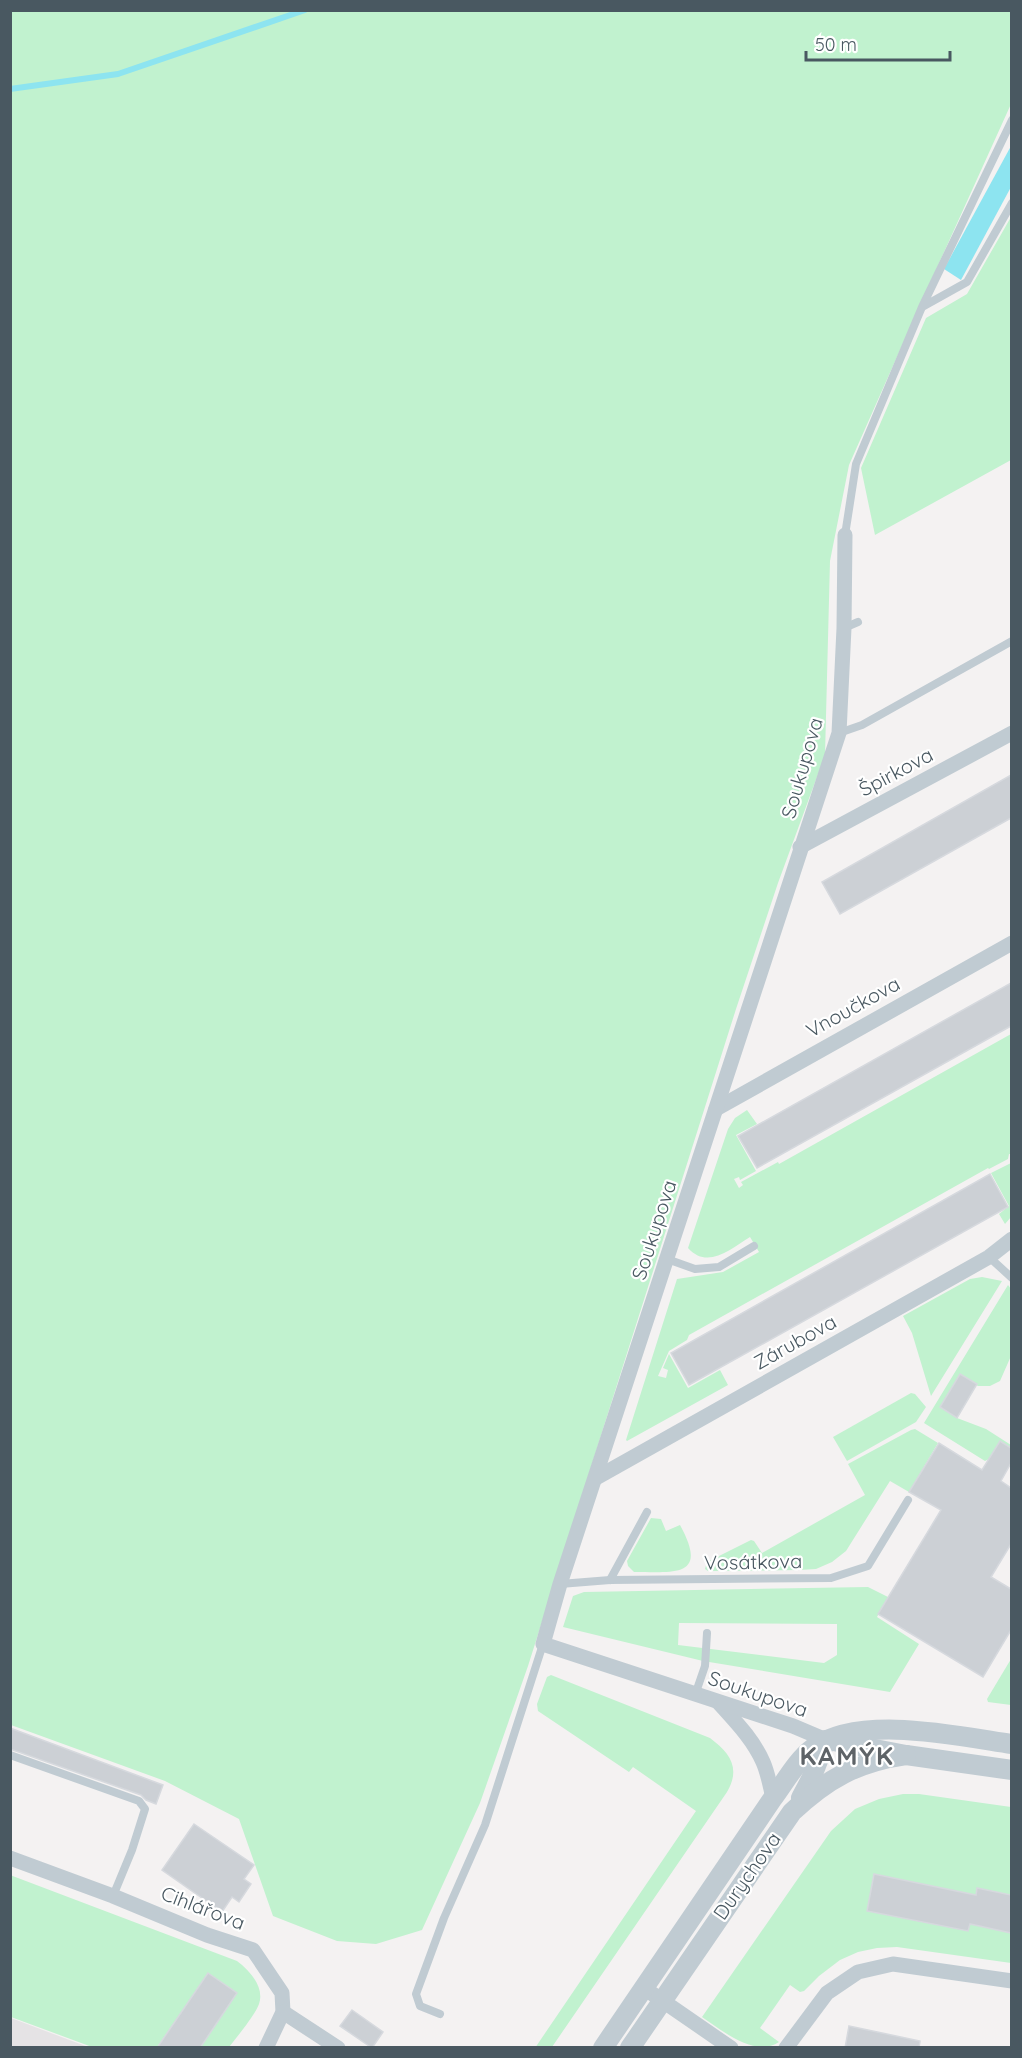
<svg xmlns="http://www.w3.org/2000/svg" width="1022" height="2058" font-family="Quicksand,sans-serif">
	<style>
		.education { fill: #e5e3e5 }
		.green { fill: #c1f2cf; fill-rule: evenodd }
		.water { fill: #8de4f0 }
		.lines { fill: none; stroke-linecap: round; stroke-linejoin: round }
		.stream { stroke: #8de4f0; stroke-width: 6 }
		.building { fill: #ccd0d5; stroke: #d6d9de; stroke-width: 1.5 }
		.service { stroke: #c0cbd2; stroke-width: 8 }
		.minor { stroke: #c0cbd2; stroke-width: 15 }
		.tertiary { stroke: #c0cbd2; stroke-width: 20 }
		.labels { text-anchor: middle; stroke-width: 4.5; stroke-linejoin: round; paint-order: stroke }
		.street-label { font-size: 20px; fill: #495861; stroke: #fff }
		.district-label { font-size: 26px; font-weight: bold; letter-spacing: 1.5px; fill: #5e6367; stroke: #fff }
	</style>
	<rect width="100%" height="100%" fill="#f4f2f2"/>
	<!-- education -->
	<polygon class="education" points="11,2018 88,2047 11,2047"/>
	<!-- green -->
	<g class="green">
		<polygon points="10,11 1011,11 1011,104 916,314 849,465 830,561 825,755 778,883 736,1009 528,1666 480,1803 422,1930 376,1944 337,1941 273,1916 239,1819 165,1781 11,1725"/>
		<polygon points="1011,217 1011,460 875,535 861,468 926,318 967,294"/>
		<path d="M 1011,1034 L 1012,1154 L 1009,1154 L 1008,1159 L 989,1169 L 988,1168 L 689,1335 L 687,1340 L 669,1351 L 658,1376 L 666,1378 L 668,1370 L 663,1368 L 669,1354 L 688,1388 L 720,1370 L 728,1385 L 627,1441 L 626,1440 L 677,1279 L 723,1272 L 759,1252 L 750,1237 C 730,1249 708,1270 688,1248 L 728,1129 L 735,1118 L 747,1110 L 757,1124 L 736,1135 L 756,1171 L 740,1180 L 739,1177 L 734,1179 L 739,1188 L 743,1185 L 741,1182 L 778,1162 L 779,1164 Z"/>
		<polygon points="1011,1163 1011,1217 1005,1224 999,1214 1009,1206 991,1173"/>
		<polygon points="982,1277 1002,1281 931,1396 912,1333 903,1316 970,1279"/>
		<polygon points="1008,1285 1011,1289 1011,1356 1000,1381 990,1386 978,1386 960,1375 940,1407 957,1418 986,1429 1011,1445 1011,1448 1000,1441 989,1459 985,1461 924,1423"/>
		<polygon points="911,1393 915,1394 926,1407 916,1422 847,1461 833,1437"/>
		<polygon points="915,1429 938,1443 909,1492 890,1481 846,1551 832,1562 816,1569 799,1570 708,1571 705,1569 707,1562 751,1540 754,1541 762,1553 865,1495 848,1464 911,1430"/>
		<path d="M 651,1518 L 661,1519 L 666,1531 L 680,1525 C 709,1578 675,1572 634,1572 L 628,1566 L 627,1561 Z"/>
		<path d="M 868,1587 L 888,1597 L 877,1617 L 919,1644 L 890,1692 L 703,1661 L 563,1627 L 573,1596 L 584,1592 ZM 679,1623 L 837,1624 L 837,1655 L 824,1663 L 678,1645 Z"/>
		<polygon points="1011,1659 1011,1705 988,1702 987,1699"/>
		<path d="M 551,1675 L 710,1738 C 730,1753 741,1768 727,1792 L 552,2047 L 535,2048 L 696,1811 L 633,1767 L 629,1772 L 538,1711 L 537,1704 L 547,1677 Z"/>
		<path d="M 903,1794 L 919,1794 L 1011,1807 L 1011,1895 L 978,1888 L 976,1895 L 874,1874 L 867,1910 L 968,1931 L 970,1924 L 1011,1933 L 1011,1963 L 897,1947 L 877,1948 L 858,1952 L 840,1960 L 819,1976 L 804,1991 L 800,1992 L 790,1985 L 760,2028 L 779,2042 C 755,2058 723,2031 702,2017 L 831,1831 L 855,1809 L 879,1799 Z"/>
		<path d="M 10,1875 L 237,1961 C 249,1970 265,1987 259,2004 C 255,2015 237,2037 229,2047 L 200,2047 L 237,1993 L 208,1974 L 157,2047 L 92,2047 L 11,2017 Z"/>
	</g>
	<!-- water -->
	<polygon class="water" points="1011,146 1011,187 961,280 944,269"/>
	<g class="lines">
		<!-- stream -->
		<polyline class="stream" points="10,89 118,74 305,10"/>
	</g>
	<!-- building -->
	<g class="building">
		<polygon points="1011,775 1011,818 840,914 822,882"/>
		<polygon points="1011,983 1011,1026 757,1168 738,1136"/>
		<polygon points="990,1174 1008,1207 689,1385 671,1353"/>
		<polygon points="960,1374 977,1384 957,1418 940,1407"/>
		<polygon points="1000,1441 1011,1448 1011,1463 1001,1481 1011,1488 1011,1544 991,1577 1011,1589 1011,1630 983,1677 878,1614 941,1510 909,1492 939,1443 982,1470"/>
		<polygon points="10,1728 163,1785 156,1804 146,1800 141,1795 10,1749"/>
		<polygon points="194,1824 254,1865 244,1879 251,1884 239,1902 232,1897 222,1912 162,1870"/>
		<polygon points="874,1874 976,1895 977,1888 1011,1895 1011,1933 970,1924 968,1931 867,1911"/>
		<polygon points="208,1973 237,1993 200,2048 157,2048"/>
		<polygon points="352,2010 383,2032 372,2048 340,2026"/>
		<polygon points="849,2026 920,2041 919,2048 845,2048"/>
	</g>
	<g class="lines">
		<!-- service -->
		<g class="service">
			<polyline points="924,306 967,282 1012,203"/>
			<polyline points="845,535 856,464 922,307 1012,120"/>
			<polyline points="844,628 858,622"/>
			<polyline points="839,733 862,725 1012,641"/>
			<polyline points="989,1257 1012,1278"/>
			<polyline points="667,1259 695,1269 719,1267 754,1246"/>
			<polyline points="610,1580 647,1512"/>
			<polyline points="560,1584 610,1580 831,1578 868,1566 908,1500"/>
			<polyline points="695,1695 705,1666 707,1633"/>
			<polyline points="10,1755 139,1801 145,1809 132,1850 113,1896"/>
			<polyline points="440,2014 420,2006 416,1994 444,1918 485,1825 543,1644"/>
		</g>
		<!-- minor -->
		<g class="minor">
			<polyline points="800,847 1012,733"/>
			<polyline points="716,1109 1012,943"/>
			<polyline points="596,1478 989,1257 1012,1239"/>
			<path d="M 718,1702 C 735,1721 753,1739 763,1762 C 768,1773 770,1786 773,1798"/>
			<polyline points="826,1740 793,1726 543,1644 560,1584 839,733 844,628 845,535"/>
			<polyline points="10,1858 113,1896 207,1935 253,1950 282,1993 283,2012 266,2048"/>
			<polyline points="644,1988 731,2048"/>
			<polyline points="283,2012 338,2048"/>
			<polyline points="786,2048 827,1993 858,1972 893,1964 1012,1981"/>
		</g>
		<!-- tertiary -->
		<g class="tertiary">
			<polyline points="828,1740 906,1755 1012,1770"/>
			<polyline points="801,1798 811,1779 826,1740"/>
			<path d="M 603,2048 L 773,1798 C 785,1782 797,1760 813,1748 C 859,1714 958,1736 1012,1744"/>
			<path d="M 630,2048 L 792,1812 C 827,1779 857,1762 906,1755"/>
		</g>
	</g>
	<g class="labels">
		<!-- street labels -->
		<g class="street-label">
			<text transform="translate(802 768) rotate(-74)" y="7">Soukupova</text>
			<text transform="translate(896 772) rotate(-28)" y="7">Špirkova</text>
			<text transform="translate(853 1007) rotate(-29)" y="7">Vnoučkova</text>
			<text transform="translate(654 1230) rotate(-72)" y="7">Soukupova</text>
			<text transform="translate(795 1342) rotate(-29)" y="7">Zárubova</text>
			<text transform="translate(753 1562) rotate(-1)" y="7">Vosátkova</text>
			<text transform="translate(758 1694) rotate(19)" y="7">Soukupova</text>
			<text transform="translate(747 1876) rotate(-55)" y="7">Durychova</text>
			<text transform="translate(203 1908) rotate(21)" y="7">Cihlářova</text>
		</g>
		<!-- district labels -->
		<g class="district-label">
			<text x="847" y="1765">KAMÝK</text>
		</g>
	</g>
	<!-- border -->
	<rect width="1022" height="2058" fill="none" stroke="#495861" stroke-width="24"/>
	<!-- scale -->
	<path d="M806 51v9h144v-9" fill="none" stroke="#495861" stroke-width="3"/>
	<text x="815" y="51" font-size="18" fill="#495861" stroke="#ffffff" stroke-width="4.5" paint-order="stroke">50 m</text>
</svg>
